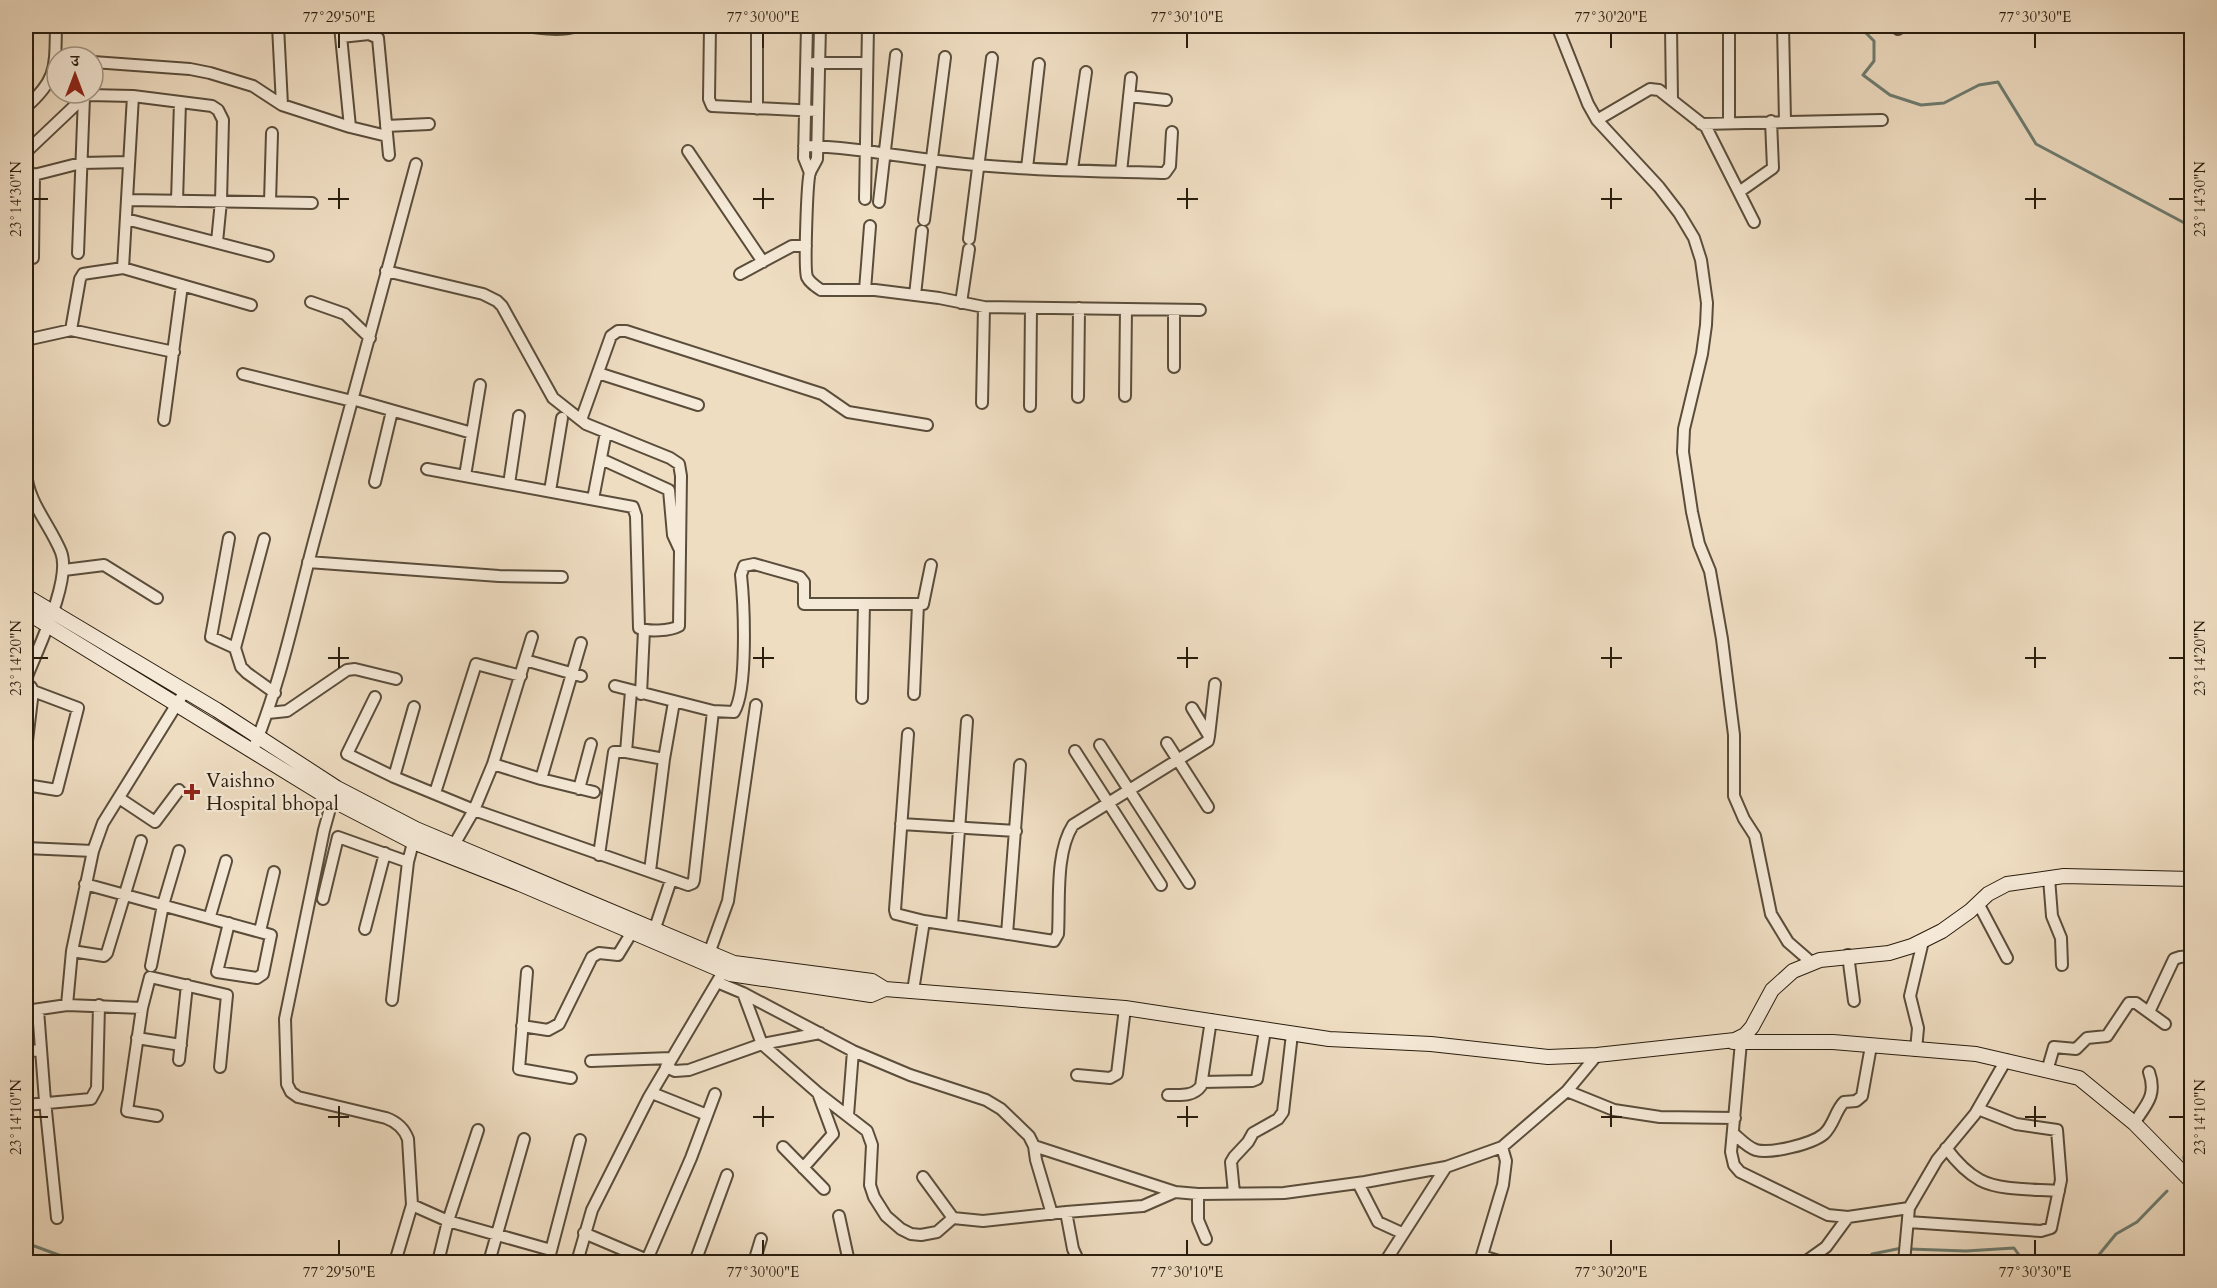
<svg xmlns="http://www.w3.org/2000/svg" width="2217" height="1288" font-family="Cardo,'Noto Serif Devanagari',serif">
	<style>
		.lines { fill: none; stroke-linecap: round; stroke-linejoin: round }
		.stream { stroke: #6d7c70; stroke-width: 3 }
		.street-casing { stroke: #5a4d3b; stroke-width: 14 }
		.secondary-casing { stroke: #291d0e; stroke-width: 16 }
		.street { stroke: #f5e9d7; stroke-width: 10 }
		.secondary { stroke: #f5e9d7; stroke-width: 14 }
		.ticks { fill: none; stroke: #291d0e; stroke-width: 2 }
		.poi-dot { fill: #8f2418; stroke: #f5e9d7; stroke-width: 2 }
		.labels { text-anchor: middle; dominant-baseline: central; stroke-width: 4.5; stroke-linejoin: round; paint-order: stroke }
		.poi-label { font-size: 20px; fill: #291d0e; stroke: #f5e9d7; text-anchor: start }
		.neatline { fill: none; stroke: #291d0e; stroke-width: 2 }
		.ticks-label { font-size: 15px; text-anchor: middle; fill: #291d0e }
	</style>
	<rect width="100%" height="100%" fill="#efddc2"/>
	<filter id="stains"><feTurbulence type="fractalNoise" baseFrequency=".00333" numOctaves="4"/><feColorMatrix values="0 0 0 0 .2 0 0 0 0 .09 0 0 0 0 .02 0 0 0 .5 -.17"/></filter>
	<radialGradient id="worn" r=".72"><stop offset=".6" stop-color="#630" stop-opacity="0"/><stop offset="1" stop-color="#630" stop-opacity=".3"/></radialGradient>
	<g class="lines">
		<path class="stream" d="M 1859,26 L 1874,41 L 1874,61 L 1863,75 L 1890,95 L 1921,105 L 1944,103 L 1979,85 L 1998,82 L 2036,144 L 2192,227
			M 2184,1158 L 2192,1103
			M 26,1243 L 67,1258 L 71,1262
			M 1909,1249 L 1966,1251 L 2014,1248 L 2024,1262
			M 1863,1262 L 1872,1254 L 1902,1248
			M 2093,1262 L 2116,1234 L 2137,1222 L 2167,1191"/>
		<g class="street-casing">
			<path id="street" d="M 278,26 L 282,105
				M 340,26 L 350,127
				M 520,26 C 539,27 558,32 576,26
				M 710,26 L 709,99 L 712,106 L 818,111
				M 807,26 L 804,158 L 810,173
				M 820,26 L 817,159 C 815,163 812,168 810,172 C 807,181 804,269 807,277 C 810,283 815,286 821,290 L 875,290 L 939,298 L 984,307 L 1200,310
				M 1557,26 L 1588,104 L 1597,120 L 1659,187 L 1679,213 L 1694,238 L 1701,260 L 1707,303 L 1706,325 L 1702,354 L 1684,429 L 1683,452 L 1692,512 L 1699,544 L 1710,571 L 1722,639 L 1734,735 L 1734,796 L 1744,819 L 1755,836 L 1771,914 L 1788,942 L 1811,962
				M 1671,26 L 1672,100
				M 1729,26 L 1729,123
				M 1783,26 L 1785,121
				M 1898,29 L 1899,26
				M 341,37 L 369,34 L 378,38 L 389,155
				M 93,62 L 190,69 L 210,73 L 253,86 L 282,105 L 350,127 L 387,136
				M 814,63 L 867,63
				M 1129,96 L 1166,100
				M 26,107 C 58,79 55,66 56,26
				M 757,109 L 757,26
				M 1597,120 L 1650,89 L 1659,90 L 1706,127 L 1754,222
				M 1701,124 L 1882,120
				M 386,126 L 429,124
				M 804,146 C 863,147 919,161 977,165 C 1040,171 1103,171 1165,173 L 1170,166 L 1172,132
				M 688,151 L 763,262
				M 26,152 L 84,97 L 88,95 L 133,96 L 212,106 L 218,110 L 223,120 L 221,201 L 217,242
				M 1027,168 L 1039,64
				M 1072,169 L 1086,72
				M 1121,172 L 1131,78
				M 26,177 L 81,163 L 129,162
				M 1739,192 L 1773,168 L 1771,121
				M 865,199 L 868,26
				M 127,200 L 312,203
				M 177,201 L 180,102
				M 270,202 L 272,133
				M 879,202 L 896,55
				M 126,219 L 268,256
				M 924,220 L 945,57
				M 969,239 L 992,58
				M 78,253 L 84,97
				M 33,258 L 34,174
				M 123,268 L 133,96
				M 386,271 L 483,294 L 497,301 L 502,306 L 553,398 L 586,424 L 670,458 L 679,464 L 681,476 L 679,626 C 670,631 648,632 639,628 L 636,516 L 633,507 L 427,469
				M 740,274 L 792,246 L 806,246
				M 865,290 L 870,226
				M 915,295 L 922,231
				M 311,302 L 345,314 L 370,338
				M 961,303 L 969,249
				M 1174,310 L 1174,367
				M 71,330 L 80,279 L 83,274 L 89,273 L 123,268 L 251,305
				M 26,340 L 71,330 L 174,352
				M 598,373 L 698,405
				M 243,374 L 352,401
				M 1125,396 L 1126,309
				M 1078,397 L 1079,308
				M 352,399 L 472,433
				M 982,403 L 984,307
				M 1030,406 L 1031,308
				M 164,420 L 182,285
				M 581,420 L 611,336 L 618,331 L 626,331 L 822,394 L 848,412 L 927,425
				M 601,459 L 669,490 L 673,535 L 679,548
				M 26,473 C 28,502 50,525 61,552 C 72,580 37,650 26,679
				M 465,476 L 480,385
				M 375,482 L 392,411
				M 509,484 L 519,416
				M 550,491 L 562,418
				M 593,499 L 606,432
				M 229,538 L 211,637 L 235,648
				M 264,539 L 235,648 L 241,667 L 247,673 L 275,693
				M 308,562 L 499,576 L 562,577
				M 64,570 L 104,565 L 157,598
				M 525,660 L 581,676
				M 615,686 L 713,711 L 734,712 C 748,690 744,603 741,575 L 744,566 L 754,564 L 800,577 L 804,582 L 804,604 L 923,604 L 931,565
				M 641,694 L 644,630
				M 914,694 L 918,604
				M 375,697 L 347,754 L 394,777 L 474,810 L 688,885 L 693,883 L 694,880 L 713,711
				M 862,698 L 864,604
				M 268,713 L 287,711 L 347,670 L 355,669 L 396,679
				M 908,734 L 895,910 L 896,914 L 924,921 L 1054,941 L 1058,934 C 1060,901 1055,853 1073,825 L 1208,741 L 1209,736 L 1192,708
				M 1209,736 L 1215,684
				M 1167,743 L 1208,807
				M 1100,745 L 1189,883
				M 26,749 L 33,691 L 31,687
				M 253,750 C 281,682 295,612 314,541 C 348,415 381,289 416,164
				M 1075,751 L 1161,885
				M 626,752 L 631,691
				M 664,759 L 674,702
				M 493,764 L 541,779 L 594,792
				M 394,777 L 414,707
				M 541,779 L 581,643
				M 26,785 L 57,790 L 78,708 L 33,691
				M 579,789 L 591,744
				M 435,793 L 476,664 L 521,676
				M 334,794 L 324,830 L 285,1019 L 287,1084 L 291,1092 L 298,1097 L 386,1118 C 397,1122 404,1128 408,1139 L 412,1205 L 395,1262
				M 119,798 L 155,822 L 179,790
				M 901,824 L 1016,831
				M 26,848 L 93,851
				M 451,850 L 474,810 L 493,764 L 532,637
				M 599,855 L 614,752 L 626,752 L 664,759 L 650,871
				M 2049,878 L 2052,916 L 2061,938 L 2062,965
				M 85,884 L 271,935 L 263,974 L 257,978 L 217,972 L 229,923
				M 323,899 L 338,837 L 408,862
				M 1978,903 L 2007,958
				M 210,916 L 226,861
				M 952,925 L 967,721
				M 365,929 L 385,853
				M 260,931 L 274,872
				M 1007,934 L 1020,765
				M 652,937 L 671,880
				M 72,951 L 104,956 L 107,953 L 141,841
				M 1848,955 L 1854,1001
				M 707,959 L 728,901 L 756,705
				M 151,966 L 163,905 L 179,851
				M 527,972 L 519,1069 L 571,1078
				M 717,982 L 743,993 L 853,1051 L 910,1075 L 986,1100 L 1001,1109 L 1029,1136 L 1034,1146 L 1175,1192 L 1198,1194 L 1284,1193 L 1365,1182 L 1446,1167 L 1502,1147 L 1567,1091 L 1597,1055
				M 913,991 L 924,921
				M 743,993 L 762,1044 L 818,1093 L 867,1131 L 872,1145 L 870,1185 L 874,1197 L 886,1216 L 901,1229 L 911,1234 L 921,1235 L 937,1232 L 953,1218 L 983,1221 L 1066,1212 L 1143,1206 L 1175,1192
				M 392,1000 L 408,862 L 415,835
				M 67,1005 L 72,951 L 93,851 L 103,823 L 185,691
				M 38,1010 L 45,1101 L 57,1218
				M 26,1011 L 67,1005 L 142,1008
				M 2149,1012 L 2174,959 L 2180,957 L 2192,956
				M 522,1026 L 548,1030 L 559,1024 L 592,957 L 599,953 L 618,955 L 635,927
				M 137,1038 L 181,1045
				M 1741,1042 L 1731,1152 L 1734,1165 L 1740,1172 L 1828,1215 L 1848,1217 L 1909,1208
				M 1916,1050 L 1918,1028 L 1910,996 L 1923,941
				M 26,1051 L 41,1050
				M 179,1060 L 187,985
				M 591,1061 L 671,1058
				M 666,1067 L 675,1071 L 689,1070 L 762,1044 L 820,1033
				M 2047,1071 L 2054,1047 L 2076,1049 L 2087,1038 L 2107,1036 L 2129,1003 L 2136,1003 L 2165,1024
				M 1077,1075 L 1110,1078 L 1117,1074 L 1125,1008
				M 1202,1082 L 1252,1081 L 1257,1079 L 1265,1030
				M 1567,1091 L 1614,1110 L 1660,1117 L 1735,1118
				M 652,1093 L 707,1115
				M 1168,1095 C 1180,1095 1193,1097 1201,1086 L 1211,1020
				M 26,1105 L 91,1099 L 97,1088 L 99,1005
				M 848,1115 L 853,1051
				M 157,1116 L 127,1111 L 142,1008 L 150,977 L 227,995 L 220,1067
				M 2134,1123 C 2147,1104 2157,1095 2149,1072
				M 1733,1133 C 1740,1139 1747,1147 1756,1150 C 1771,1154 1812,1144 1824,1134 C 1834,1125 1835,1111 1844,1102 L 1856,1101 L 1862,1096 L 1871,1046
				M 1034,1146 L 1036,1160 L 1052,1214
				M 783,1147 L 824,1189
				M 1946,1148 C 1955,1160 1967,1173 1980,1180 C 2000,1191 2037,1189 2059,1191
				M 803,1168 L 833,1134 L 818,1093
				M 923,1177 L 953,1218
				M 1358,1183 L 1378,1222 L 1402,1233
				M 1234,1193 L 1231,1162 L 1234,1157 L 1248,1142 L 1253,1133 L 1278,1119 L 1283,1112 L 1292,1034
				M 1198,1194 L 1198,1220 L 1206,1239
				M 412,1205 L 448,1221 L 551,1250
				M 1066,1212 L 1073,1249 L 1079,1262
				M 839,1216 L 849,1262
				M 1908,1222 L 2041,1231 L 2051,1228 L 2061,1180 L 2057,1130 L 2016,1124 L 1978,1109
				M 584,1233 L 652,1262
				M 1482,1256 L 1502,1262
				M 438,1262 L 448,1221 L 478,1130
				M 489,1262 L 524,1139
				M 548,1262 L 580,1140
				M 577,1262 L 592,1210 L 649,1097 L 720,977
				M 646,1262 L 691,1158 L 715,1094
				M 695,1262 L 727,1175
				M 754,1262 L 761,1239
				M 1385,1262 L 1446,1167
				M 1480,1262 L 1503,1185 L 1506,1161 L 1502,1147
				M 1805,1262 L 1826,1247 L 1848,1217
				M 1904,1262 L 1909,1208 L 1937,1160 L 1975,1114 L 2006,1060"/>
		</g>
		<g class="secondary-casing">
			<path id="secondary" d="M 26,596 L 217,710 L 337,788 L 416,829 L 734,963 L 872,981 L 885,989 L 1125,1008 L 1329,1039 L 1431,1044 L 1548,1057 L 1597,1055 L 1735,1040 L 1745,1035 L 1752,1027 L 1772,990 L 1793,971 L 1820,960 L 1889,953 L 1912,946 L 1942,931 L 1970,911 L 1988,894 L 2007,884 L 2064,876 L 2192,879
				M 26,612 L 332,800 L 413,842 L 520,884 L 730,974 L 871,995 L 885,989
				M 1733,1042 L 1833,1042 L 1976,1054 L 2079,1078 L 2134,1123 L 2192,1182"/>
		</g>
		<use href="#street" class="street"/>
		<use href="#secondary" class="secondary"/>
	</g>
	<path class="ticks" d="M 339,33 L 339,48M 763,33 L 763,48M 1187,33 L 1187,48M 1611,33 L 1611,48M 2035,33 L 2035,48M 339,188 L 339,209M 763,188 L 763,209M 1187,188 L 1187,209M 1611,188 L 1611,209M 2035,188 L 2035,209M 33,199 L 48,199M 328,199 L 349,199M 753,199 L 774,199M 1177,199 L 1198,199M 1601,199 L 1622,199M 2025,199 L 2046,199M 2169,199 L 2184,199M 339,647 L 339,668M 763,647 L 763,668M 1187,647 L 1187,668M 1611,647 L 1611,668M 2035,647 L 2035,668M 33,658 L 48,658M 328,658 L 349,658M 753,658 L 774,658M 1177,658 L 1198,658M 1601,658 L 1622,658M 2025,658 L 2046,658M 2169,658 L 2184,658M 339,1106 L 339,1127M 763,1106 L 763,1127M 1187,1106 L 1187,1127M 1611,1106 L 1611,1127M 2035,1106 L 2035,1127M 33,1117 L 48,1117M 328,1117 L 349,1117M 753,1117 L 774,1117M 1177,1117 L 1198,1117M 1601,1117 L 1622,1117M 2025,1117 L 2046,1117M 2169,1117 L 2184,1117M 339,1240 L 339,1255M 763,1240 L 763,1255M 1187,1240 L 1187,1255M 1611,1240 L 1611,1255M 2035,1240 L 2035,1255"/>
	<path class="poi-dot" d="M189 783h6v6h6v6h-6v6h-6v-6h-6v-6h6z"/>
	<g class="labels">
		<g class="poi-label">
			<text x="206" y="780">Vaishno<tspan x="206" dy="23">Hospital bhopal</tspan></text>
		</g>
	</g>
	<rect width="2217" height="1288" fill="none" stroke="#efddc2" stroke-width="66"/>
	<g transform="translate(75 75)"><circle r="28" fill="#f5e9d7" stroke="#a39787" stroke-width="1.5"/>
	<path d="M0-4.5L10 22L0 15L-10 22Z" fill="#8f2418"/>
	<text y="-9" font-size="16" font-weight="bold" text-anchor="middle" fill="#291d0e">उ</text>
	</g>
	<rect x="33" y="33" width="2151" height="1222" class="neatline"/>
	<g class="ticks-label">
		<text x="339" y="22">77°29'50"E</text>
		<text x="763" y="22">77°30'00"E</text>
		<text x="1187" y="22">77°30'10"E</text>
		<text x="1611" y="22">77°30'20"E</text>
		<text x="2035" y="22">77°30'30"E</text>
		<text transform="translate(16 199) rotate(-90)" y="5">23°14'30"N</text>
		<text transform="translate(2200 199) rotate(-90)" y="5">23°14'30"N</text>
		<text transform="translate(16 658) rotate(-90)" y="5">23°14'20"N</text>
		<text transform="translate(2200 658) rotate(-90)" y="5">23°14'20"N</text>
		<text transform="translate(16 1117) rotate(-90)" y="5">23°14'10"N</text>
		<text transform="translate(2200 1117) rotate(-90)" y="5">23°14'10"N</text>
		<text x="339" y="1277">77°29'50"E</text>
		<text x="763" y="1277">77°30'00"E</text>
		<text x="1187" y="1277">77°30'10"E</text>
		<text x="1611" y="1277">77°30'20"E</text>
		<text x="2035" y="1277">77°30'30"E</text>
	</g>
	<rect width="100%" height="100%" filter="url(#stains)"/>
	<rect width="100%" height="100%" fill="url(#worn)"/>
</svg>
